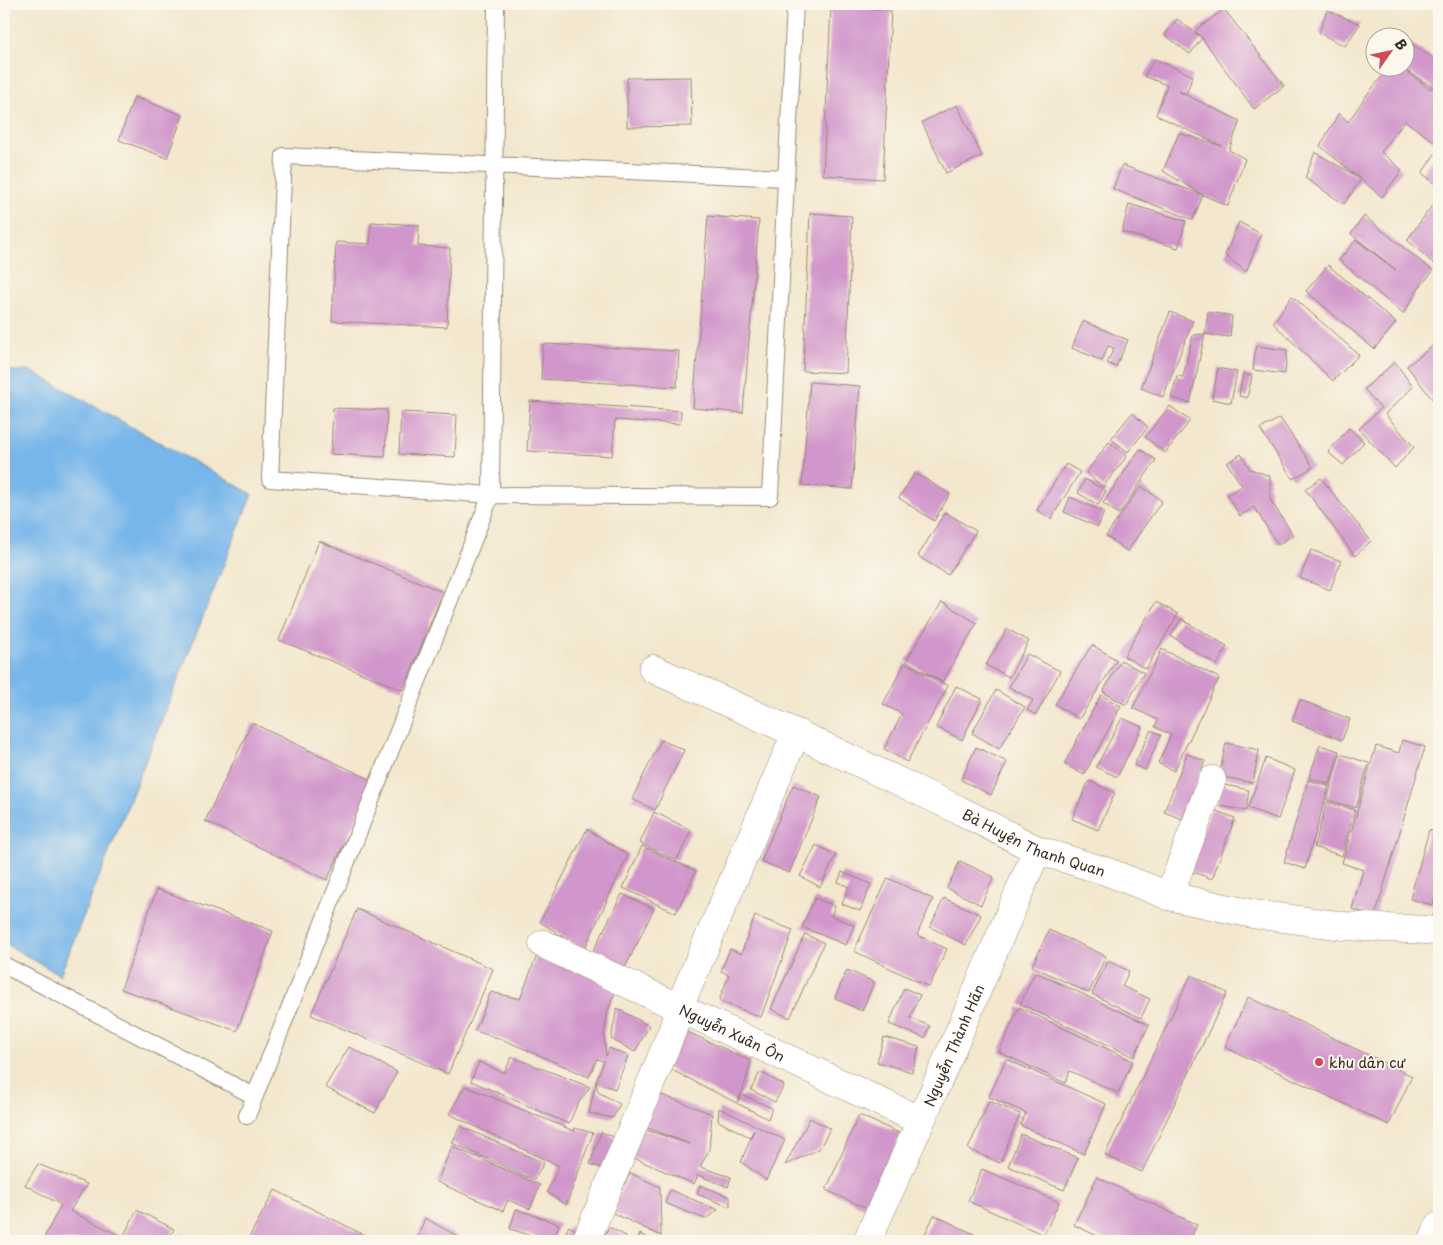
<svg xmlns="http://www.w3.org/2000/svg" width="1443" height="1245" font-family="'Playpen Sans',sans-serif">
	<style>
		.water { fill: #77b6ea; stroke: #597084 }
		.building { fill: #d196cb }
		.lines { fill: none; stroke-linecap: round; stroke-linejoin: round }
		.lane-casing { stroke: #978876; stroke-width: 18 }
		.street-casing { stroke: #978876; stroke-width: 29 }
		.lane { stroke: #fff; stroke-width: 16 }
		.street { stroke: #fff; stroke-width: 28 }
		.poi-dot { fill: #d1495b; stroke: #fbf7ec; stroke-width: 2 }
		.labels { text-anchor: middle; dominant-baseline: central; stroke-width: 4; stroke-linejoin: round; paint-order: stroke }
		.street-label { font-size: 14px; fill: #3b2a1e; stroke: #fbf7ec }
		.poi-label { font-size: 14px; fill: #3b2a1e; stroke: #fbf7ec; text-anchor: start }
	</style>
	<rect width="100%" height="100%" fill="#fbf7ec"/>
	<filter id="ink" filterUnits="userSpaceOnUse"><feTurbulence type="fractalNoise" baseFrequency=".02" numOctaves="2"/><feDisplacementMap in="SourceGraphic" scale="10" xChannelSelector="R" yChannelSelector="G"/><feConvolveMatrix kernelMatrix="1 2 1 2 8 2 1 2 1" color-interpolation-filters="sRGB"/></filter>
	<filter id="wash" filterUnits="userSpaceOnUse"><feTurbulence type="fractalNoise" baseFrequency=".0096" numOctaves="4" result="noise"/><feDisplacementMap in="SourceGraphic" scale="20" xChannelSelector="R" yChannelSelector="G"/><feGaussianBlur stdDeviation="1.12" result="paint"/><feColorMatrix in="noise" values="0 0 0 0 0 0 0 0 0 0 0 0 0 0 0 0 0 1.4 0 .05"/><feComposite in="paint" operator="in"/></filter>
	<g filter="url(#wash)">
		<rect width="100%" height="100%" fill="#f3e7cd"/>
		<path class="water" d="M 4,371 L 31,371 L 252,494 L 60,975 L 4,943 Z"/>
		<g id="blocks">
			<path class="building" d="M 730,4 L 773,4 L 773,7 L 730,5 Z
				M 831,6 L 891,10 L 883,179 L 823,175 Z
				M 1224,9 L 1284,86 L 1254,109 L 1202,38 L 1190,54 L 1165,35 L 1177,19 L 1202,38 L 1195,31 Z
				M 1327,10 L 1360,24 L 1345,46 L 1319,33 Z
				M 1406,40 L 1439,62 L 1439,136 L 1435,142 L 1405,121 L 1381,152 L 1402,170 L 1382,197 L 1320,146 L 1339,113 L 1348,122 L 1366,96 L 1389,68 L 1401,68 L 1431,89 L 1433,87 L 1402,68 L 1406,68 Z
				M 1155,59 L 1193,76 L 1186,94 L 1178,91 L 1240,121 L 1229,150 L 1245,159 L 1228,206 L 1203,195 L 1193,220 L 1113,189 L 1122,165 L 1203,195 L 1163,171 L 1179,133 L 1222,146 L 1156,115 L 1167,85 L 1144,76 Z
				M 691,77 L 692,126 L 627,127 L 627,78 Z
				M 134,97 L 183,115 L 167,158 L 119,140 Z
				M 957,105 L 982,156 L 946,173 L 922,122 Z
				M 1439,148 L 1439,187 L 1422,173 Z
				M 1315,152 L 1361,179 L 1344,204 L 1305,178 Z
				M 1437,199 L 1439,202 L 1439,268 L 1407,240 Z
				M 1129,204 L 1186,221 L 1178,248 L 1122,232 Z
				M 810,213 L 852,216 L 846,373 L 803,371 Z
				M 708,216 L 759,220 L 743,413 L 693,408 Z
				M 1364,216 L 1433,271 L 1419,288 L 1403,314 L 1339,260 L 1356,240 L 1396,270 L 1351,234 Z
				M 371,222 L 419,225 L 418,246 L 450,248 L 447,327 L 332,321 L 336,242 L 370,244 Z
				M 1239,222 L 1261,234 L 1246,272 L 1225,255 Z
				M 1328,265 L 1396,323 L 1374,349 L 1306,291 Z
				M 1292,296 L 1359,355 L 1333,381 L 1273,323 Z
				M 1170,312 L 1193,321 L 1163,397 L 1141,388 Z
				M 1208,312 L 1232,316 L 1230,337 L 1205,334 Z
				M 1083,321 L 1128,340 L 1116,367 L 1107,363 L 1114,348 L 1108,346 L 1102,361 L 1072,348 Z
				M 1205,334 L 1190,403 L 1171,398 L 1177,376 L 1183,377 L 1193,335 Z
				M 1439,341 L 1439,408 L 1407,366 Z
				M 543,344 L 679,351 L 677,387 L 541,379 Z
				M 1256,346 L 1287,350 L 1285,374 L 1253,370 Z
				M 1395,362 L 1413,387 L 1385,414 L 1414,447 L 1395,468 L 1359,429 L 1381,408 L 1364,389 Z
				M 1218,368 L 1237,372 L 1231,403 L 1212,399 Z
				M 1243,374 L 1252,376 L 1247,398 L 1239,396 Z
				M 810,382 L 860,386 L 852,489 L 802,485 Z
				M 530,401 L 681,411 L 680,424 L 615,420 L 612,456 L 527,451 Z
				M 1170,406 L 1190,421 L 1165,453 L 1145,437 Z
				M 333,408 L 387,410 L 385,457 L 331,454 Z
				M 401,412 L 457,415 L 455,457 L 399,454 Z
				M 1132,413 L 1148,427 L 1128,452 L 1111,439 Z
				M 1280,418 L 1313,467 L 1293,479 L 1260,429 Z
				M 1349,428 L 1364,442 L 1343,465 L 1328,452 Z
				M 1109,442 L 1127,456 L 1103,487 L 1086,473 Z
				M 1140,449 L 1156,460 L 1119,514 L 1103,503 Z
				M 1241,454 L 1250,469 L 1270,476 L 1270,499 L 1293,535 L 1278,545 L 1254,507 L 1240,516 L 1227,495 L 1242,486 L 1227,463 Z
				M 1066,464 L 1080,472 L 1051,519 L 1037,510 Z
				M 915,473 L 950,494 L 934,521 L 899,498 Z
				M 1321,478 L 1371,541 L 1355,556 L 1305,489 Z
				M 1085,479 L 1106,491 L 1098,505 L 1078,493 Z
				M 1141,486 L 1162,501 L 1127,551 L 1106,536 Z
				M 1070,497 L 1104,512 L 1098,527 L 1064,512 Z
				M 945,512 L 976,531 L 948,575 L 918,556 Z
				M 319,541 L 443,592 L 403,690 L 279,640 Z
				M 1311,550 L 1341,561 L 1330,590 L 1300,578 Z
				M 942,602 L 977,623 L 942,682 L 906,661 Z
				M 1156,602 L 1178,614 L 1146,669 L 1124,656 Z
				M 1181,619 L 1227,646 L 1217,665 L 1171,636 Z
				M 1007,629 L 1029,641 L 1009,677 L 986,665 Z
				M 1092,645 L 1117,660 L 1079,719 L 1055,704 Z
				M 1162,649 L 1219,678 L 1174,771 L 1158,763 L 1171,735 L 1155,727 L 1158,720 L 1133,708 Z
				M 1027,654 L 1060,671 L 1036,715 L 1027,710 L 1033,700 L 1009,687 Z
				M 1121,660 L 1144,673 L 1126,705 L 1103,692 Z
				M 905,663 L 948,686 L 907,762 L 884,749 L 902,714 L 883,704 Z
				M 956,686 L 982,699 L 962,740 L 936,727 Z
				M 996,690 L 1025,707 L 999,749 L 972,733 Z
				M 1101,695 L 1121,706 L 1084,775 L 1064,764 Z
				M 1300,700 L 1350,719 L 1342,740 L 1292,721 Z
				M 1122,718 L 1142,727 L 1117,777 L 1096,767 Z
				M 252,723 L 374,781 L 327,880 L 205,821 Z
				M 1151,730 L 1161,735 L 1145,770 L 1134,765 Z
				M 661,740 L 684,750 L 655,810 L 632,799 Z
				M 1402,740 L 1425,747 L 1375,916 L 1352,909 L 1363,870 L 1342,863 L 1376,746 L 1399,753 Z
				M 1226,743 L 1259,750 L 1253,783 L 1219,776 Z
				M 1320,745 L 1339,751 L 1330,784 L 1309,778 Z
				M 976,747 L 1007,762 L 991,795 L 961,780 Z
				M 1187,754 L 1205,761 L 1182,819 L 1164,812 Z
				M 1340,754 L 1369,763 L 1356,808 L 1327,800 Z
				M 1266,758 L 1295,770 L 1278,819 L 1248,808 Z
				M 1308,780 L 1329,786 L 1305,869 L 1284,862 Z
				M 1089,781 L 1115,793 L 1098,830 L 1072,819 Z
				M 1220,784 L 1249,790 L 1246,811 L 1216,805 Z
				M 793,785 L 821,797 L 789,873 L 761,861 Z
				M 1327,802 L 1355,810 L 1342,856 L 1314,847 Z
				M 1211,809 L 1235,818 L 1212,879 L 1188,870 Z
				M 654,812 L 691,830 L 677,860 L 640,843 Z
				M 587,829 L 628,855 L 584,950 L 540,922 Z
				M 1429,830 L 1439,833 L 1439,883 L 1433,905 L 1410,899 Z
				M 816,845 L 836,855 L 820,887 L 800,876 Z
				M 642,846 L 696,871 L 676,913 L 623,888 Z
				M 960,861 L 994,877 L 981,905 L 947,888 Z
				M 842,872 L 871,884 L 860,911 L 842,904 L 849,887 L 838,882 Z
				M 888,878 L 933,899 L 917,935 L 947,949 L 929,987 L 854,951 Z
				M 157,889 L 273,931 L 237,1031 L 121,989 Z
				M 622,894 L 654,909 L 621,976 L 589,959 Z
				M 1439,896 L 1439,921 L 1432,920 Z
				M 815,898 L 835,906 L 831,916 L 854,925 L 846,945 L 802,927 Z
				M 944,898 L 981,915 L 966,945 L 930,927 Z
				M 357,909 L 493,969 L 448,1074 L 311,1015 Z
				M 755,916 L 793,930 L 761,1017 L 719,1001 L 729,975 L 721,971 L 730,949 L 741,954 Z
				M 1049,930 L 1106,956 L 1089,993 L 1032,966 Z
				M 805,934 L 824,943 L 790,1018 L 771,1009 Z
				M 539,950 L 618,985 L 608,1010 L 604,1034 L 606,1056 L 609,1048 L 628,1056 L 615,1089 L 596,1082 L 604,1061 L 597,1059 L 589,1077 L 504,1040 L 475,1031 L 491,992 L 520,999 Z
				M 1108,961 L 1129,971 L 1122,986 L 1150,999 L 1141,1018 L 1092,994 Z
				M 847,970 L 874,982 L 862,1011 L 835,998 Z
				M 1035,972 L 1149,1025 L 1134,1057 L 1020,1004 Z
				M 1191,975 L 1227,993 L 1142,1172 L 1105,1155 Z
				M 904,988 L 920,995 L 910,1018 L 930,1026 L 925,1038 L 889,1024 Z
				M 1248,997 L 1412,1076 L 1389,1125 L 1225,1047 Z
				M 1019,1007 L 1133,1061 L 1118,1093 L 1070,1071 L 1065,1083 L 999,1052 Z
				M 617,1008 L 649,1026 L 635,1052 L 611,1039 Z
				M 681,1029 L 751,1061 L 743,1090 L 737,1102 L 743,1095 L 772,1108 L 768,1119 L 666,1067 Z
				M 884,1037 L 919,1047 L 912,1072 L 877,1062 Z
				M 349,1047 L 397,1072 L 375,1113 L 325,1087 Z
				M 512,1057 L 590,1087 L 577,1105 L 569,1124 L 471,1081 L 479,1062 L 504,1073 Z
				M 1006,1059 L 1106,1104 L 1084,1154 L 1020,1125 L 1026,1113 L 989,1097 Z
				M 760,1072 L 784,1085 L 775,1102 L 751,1090 Z
				M 596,1082 L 598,1092 L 620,1104 L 613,1118 L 589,1113 Z
				M 465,1086 L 574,1131 L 575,1128 L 593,1133 L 566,1205 L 547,1192 L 559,1166 L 449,1114 Z
				M 657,1093 L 712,1114 L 709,1150 L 700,1167 L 731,1177 L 728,1187 L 698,1175 L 694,1184 L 622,1153 L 634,1126 L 690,1144 L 645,1127 Z
				M 989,1101 L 1020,1114 L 1000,1163 L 968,1149 Z
				M 719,1108 L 785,1140 L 766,1180 L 741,1162 L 754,1130 L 750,1137 L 718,1121 Z
				M 859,1115 L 901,1134 L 868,1209 L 826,1190 Z
				M 810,1118 L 830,1129 L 819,1149 L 785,1165 Z
				M 460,1126 L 544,1163 L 534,1180 L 452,1143 Z
				M 601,1132 L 617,1138 L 606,1170 L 590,1164 Z
				M 1021,1134 L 1078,1158 L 1064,1190 L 1008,1166 Z
				M 452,1146 L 540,1185 L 530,1209 L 508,1200 L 503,1211 L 437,1182 Z
				M 38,1164 L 87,1184 L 70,1211 L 123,1237 L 137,1210 L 174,1229 L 167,1241 L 50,1241 L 44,1238 L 61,1205 L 25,1185 Z
				M 982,1169 L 1059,1202 L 1044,1235 L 968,1201 Z
				M 630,1173 L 660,1187 L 661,1236 L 611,1212 Z
				M 1097,1177 L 1197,1225 L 1189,1241 L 1108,1241 L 1074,1225 Z
				M 700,1185 L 730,1197 L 730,1207 L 697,1194 Z
				M 275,1190 L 376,1241 L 247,1241 Z
				M 670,1190 L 718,1210 L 705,1219 L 665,1203 Z
				M 516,1209 L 559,1224 L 553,1241 L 549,1241 L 510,1229 Z
				M 934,1215 L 974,1234 L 971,1241 L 922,1241 Z
				M 425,1218 L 466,1241 L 416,1241 Z
				M 569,1226 L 577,1231 L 572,1241 L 561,1241 Z
				M 609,1227 L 626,1236 L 623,1241 L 601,1241 Z
				M 180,1234 L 194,1241 L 176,1241 Z
				M 640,1234 L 654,1241 L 637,1241 Z"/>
		</g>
	</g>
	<g filter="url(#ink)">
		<use href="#blocks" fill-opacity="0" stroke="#978876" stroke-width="1"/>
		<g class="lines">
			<g class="lane-casing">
				<path id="lane" d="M 786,178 L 284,156 L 270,479 L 491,495 L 770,497 L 795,4
					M 4,965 L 254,1096
					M 247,1116 L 491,495 L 496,4"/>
			</g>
			<g class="street-casing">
				<g id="street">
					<path id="s1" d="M 653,669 L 796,733 L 959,810 L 1037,850 L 1108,872 L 1169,896 L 1253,914 L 1344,926 L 1427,930 L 1439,932"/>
					<path d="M 1169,896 L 1212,780"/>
					<path id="s2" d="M 543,944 L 921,1121"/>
					<path d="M 586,1241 L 673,1029 L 679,1008 L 796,733"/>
					<path id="s3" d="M 867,1241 L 921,1121 L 1037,850"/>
					<path d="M 1433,1241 L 1439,1226"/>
				</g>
			</g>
			<use href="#lane" class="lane"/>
			<use href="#street" class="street"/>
		</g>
	</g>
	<circle class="poi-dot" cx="1319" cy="1062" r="5"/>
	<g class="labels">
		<g class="street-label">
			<text stroke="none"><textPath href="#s1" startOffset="419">Bà Huyện Thanh Quan</textPath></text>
			<text stroke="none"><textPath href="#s2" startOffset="209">Nguyễn Xuân Ôn</textPath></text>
			<text stroke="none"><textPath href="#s3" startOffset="214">Nguyễn Thành Hãn</textPath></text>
		</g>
		<g class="poi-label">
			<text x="1329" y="1062">khu dân cư</text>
		</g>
	</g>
	<rect width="1443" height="1245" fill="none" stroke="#fbf7ec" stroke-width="20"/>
	<g transform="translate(1390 52) rotate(57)"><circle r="24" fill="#fbf7ec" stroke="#aea59a"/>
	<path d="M0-4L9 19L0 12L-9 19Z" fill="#d1495b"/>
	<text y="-8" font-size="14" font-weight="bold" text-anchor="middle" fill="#3b2a1e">B</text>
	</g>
</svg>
